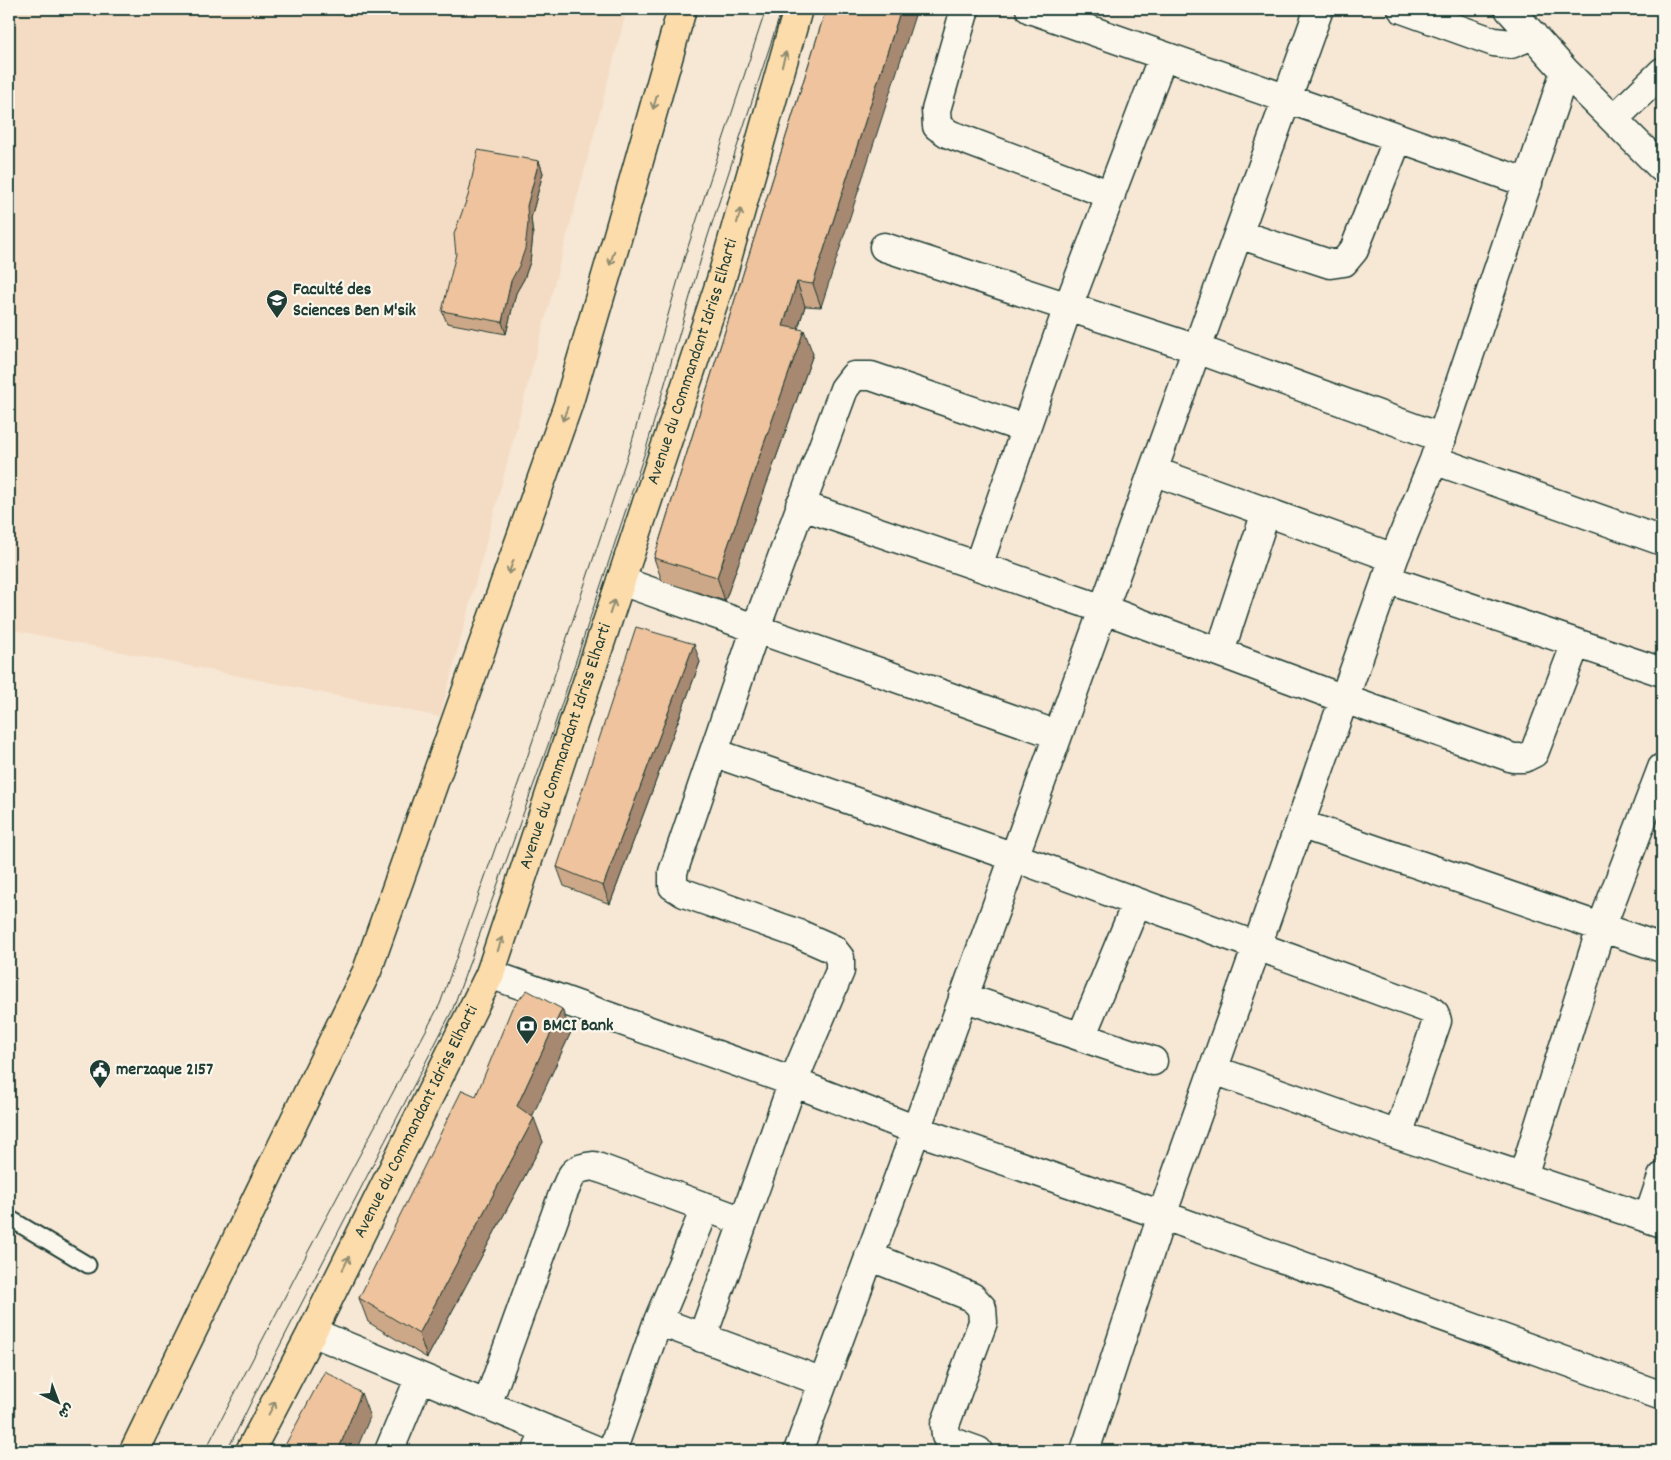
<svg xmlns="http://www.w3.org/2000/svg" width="1671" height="1460" font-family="Dekko,'Playpen Sans Arabic',sans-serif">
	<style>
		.built { fill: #f4dcc4 }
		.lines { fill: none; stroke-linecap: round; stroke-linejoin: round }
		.service-casing { stroke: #1f3d34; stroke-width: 19 }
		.minor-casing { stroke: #1f3d34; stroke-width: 31 }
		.primary-casing { stroke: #1f3d34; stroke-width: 31 }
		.service { stroke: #fbf7ec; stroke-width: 15 }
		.minor { stroke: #fbf7ec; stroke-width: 28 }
		.primary { stroke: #fddcac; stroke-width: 28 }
		.tram { stroke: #1f3d34; stroke-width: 1 }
		.wall { fill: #cda888; stroke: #1f3d34 }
		.shaded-wall { fill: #a7886f; stroke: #1f3d34 }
		.building { fill: #eec39e; stroke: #1f3d34 }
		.oneway { stroke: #8e8c70 }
		.labels { text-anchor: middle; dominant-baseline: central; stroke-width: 4.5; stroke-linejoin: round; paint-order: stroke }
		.poi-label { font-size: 18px; font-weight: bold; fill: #1f3d34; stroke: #fbf7ec; text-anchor: start }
		.street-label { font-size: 18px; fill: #1f3d34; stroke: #fbf7ec }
	</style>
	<rect width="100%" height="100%" fill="#f7e7d5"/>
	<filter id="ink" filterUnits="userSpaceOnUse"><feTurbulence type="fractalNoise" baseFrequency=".02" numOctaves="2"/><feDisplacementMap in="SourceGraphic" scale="10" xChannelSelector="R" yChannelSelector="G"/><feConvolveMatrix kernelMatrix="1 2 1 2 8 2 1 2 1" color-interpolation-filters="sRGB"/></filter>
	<g filter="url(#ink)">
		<path class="built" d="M 9,9 L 627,9 L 440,717 L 9,629 Z"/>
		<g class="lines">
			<g class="service-casing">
				<path id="service" d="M 9,1218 L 88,1265"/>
			</g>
			<g class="minor-casing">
				<path id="minor" d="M 965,9 L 936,110 L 937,126 L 949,134 L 1111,195
					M 1030,9 L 1528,183
					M 1402,9 L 1494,42 L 1511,44 L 1533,35
					M 1509,9 L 1565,71 L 1662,168
					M 1614,119 L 1662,72
					M 1238,234 L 1330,264 L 1344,262 L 1354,250 L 1398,138
					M 884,247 L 1197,349 L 1442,438
					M 1434,460 L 1662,541
					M 1153,471 L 1394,558
					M 800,505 L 1103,609 L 1344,699 L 1513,758 L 1524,758 L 1534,753 L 1576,643
					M 978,566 L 1068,307 L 1163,56
					M 1386,579 L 1662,672
					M 621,581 L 1058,735
					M 1220,652 L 1266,512
					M 715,753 L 1014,857 L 1429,1009 L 1435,1014 L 1437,1021 L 1398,1135
					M 1300,824 L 1662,948
					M 490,974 L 793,1082 L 916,1130 L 1162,1215 L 1662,1396
					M 963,997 L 1153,1061
					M 1081,1037 L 1137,902
					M 1214,1070 L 1398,1135 L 1662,1223
					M 1523,1176 L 1601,928 L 1662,768
					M 1648,1218 L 1662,1177
					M 869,1256 L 972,1297 L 982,1308 L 983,1322 L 945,1425 L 946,1436 L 953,1442 L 978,1451
					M 658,1321 L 823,1382
					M 312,1332 L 598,1451
					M 702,1338 L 793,1082 L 840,971 L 840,958 L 833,949 L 799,934 L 684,893 L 673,886 L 673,872 L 756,628 L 844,389 L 854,376 L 871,376 L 1026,429
					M 487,1405 L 563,1194 C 572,1175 571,1168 594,1166 L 743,1221
					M 389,1451 L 420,1377
					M 537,1451 L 545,1429
					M 612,1451 L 658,1321 L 706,1207
					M 798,1451 L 916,1130 L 1319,9
					M 1085,1451 L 1162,1215 L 1344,699 L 1394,558 L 1434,460 L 1565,71"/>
			</g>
			<g class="primary-casing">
				<g id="primary">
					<path d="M 134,1451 L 367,971 L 568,405 L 614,249 L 682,9"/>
					<path id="s1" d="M 250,1451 L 312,1332 L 490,974 L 721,280 L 798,9"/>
				</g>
			</g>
			<use href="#service" class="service"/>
			<use href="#minor" class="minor"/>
			<use href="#primary" class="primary"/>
			<path class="tram" d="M 205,1451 L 309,1250 L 440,1004 L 525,764 L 631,445 L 684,259 L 766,9
				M 227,1451 L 258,1388 L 452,1011 L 548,745 L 646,449 L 705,245 L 782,9"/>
		</g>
		<path class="wall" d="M 826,9 L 821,307 L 805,306 L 798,329 L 813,354 L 725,601 L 662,581 L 654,558 Z
			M 539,161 L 543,173 L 531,218 L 533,235 L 530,262 L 524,279 L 516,293 L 506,334 L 447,323 L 442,311 Z
			M 700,662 L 610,904 L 564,886 L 557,867 Z
			M 571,1032 L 532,1116 L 543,1142 L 427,1358 L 368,1322 L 359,1298 L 476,1096 Z"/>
		<path class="shaded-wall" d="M 901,9 L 917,9 L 821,307 L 813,284 Z
			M 539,161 L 543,173 L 531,218 L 533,235 L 530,262 L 524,279 L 516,293 L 506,334 L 502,322 L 527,206 Z
			M 797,282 L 805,306 L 791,350 L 783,326 Z
			M 804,330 L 813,354 L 725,601 L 717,577 Z
			M 694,644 L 700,662 L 610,904 L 603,886 Z
			M 562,1009 L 571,1032 L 526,1130 L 517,1106 Z
			M 534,1118 L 543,1142 L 427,1358 L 419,1334 Z
			M 361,1393 L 370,1417 L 356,1451 L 338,1451 Z"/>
		<path class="building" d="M 826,9 L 901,9 L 813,284 L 797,282 L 783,326 L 804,330 L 717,577 L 654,558 Z
			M 478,150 L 539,161 L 527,206 L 528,223 L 525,249 L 519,266 L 511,281 L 502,322 L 442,311 L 456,254 L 454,234 L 468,196 Z
			M 636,627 L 694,644 L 603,886 L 557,867 Z
			M 527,990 L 562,1009 L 517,1106 L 534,1118 L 419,1334 L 359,1298 L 462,1090 L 476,1096 L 512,1008 Z
			M 325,1371 L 361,1393 L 338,1451 L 282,1451 Z"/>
		<defs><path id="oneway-shaft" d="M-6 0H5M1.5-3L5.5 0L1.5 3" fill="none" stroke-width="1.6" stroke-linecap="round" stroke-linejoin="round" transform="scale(1.25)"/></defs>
		<g class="oneway">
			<use href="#oneway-shaft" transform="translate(784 59) rotate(-74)"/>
			<use href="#oneway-shaft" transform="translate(655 102) rotate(106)"/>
			<use href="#oneway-shaft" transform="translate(739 216) rotate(-74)"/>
			<use href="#oneway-shaft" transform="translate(612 258) rotate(107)"/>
			<use href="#oneway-shaft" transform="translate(565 414) rotate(110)"/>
			<use href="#oneway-shaft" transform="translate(511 567) rotate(110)"/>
			<use href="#oneway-shaft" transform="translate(612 607) rotate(-72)"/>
			<use href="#oneway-shaft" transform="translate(500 944) rotate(-72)"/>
			<use href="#oneway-shaft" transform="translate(346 1263) rotate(-64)"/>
			<use href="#oneway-shaft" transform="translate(272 1408) rotate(-62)"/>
		</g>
	</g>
	<defs>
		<g id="university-pin" transform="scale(1.125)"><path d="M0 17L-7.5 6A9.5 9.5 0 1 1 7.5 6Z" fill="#1f3d34" stroke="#fbf7ec"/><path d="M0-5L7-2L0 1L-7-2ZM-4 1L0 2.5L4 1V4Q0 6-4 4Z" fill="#fff"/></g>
		<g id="bank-pin" transform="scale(1.125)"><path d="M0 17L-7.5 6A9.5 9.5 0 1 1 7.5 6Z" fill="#1f3d34" stroke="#fbf7ec"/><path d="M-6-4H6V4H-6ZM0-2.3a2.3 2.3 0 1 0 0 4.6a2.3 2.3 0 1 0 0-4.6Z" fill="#fff"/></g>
		<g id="civic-pin" transform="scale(1.125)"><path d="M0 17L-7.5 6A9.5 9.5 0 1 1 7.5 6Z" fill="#1f3d34" stroke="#fbf7ec"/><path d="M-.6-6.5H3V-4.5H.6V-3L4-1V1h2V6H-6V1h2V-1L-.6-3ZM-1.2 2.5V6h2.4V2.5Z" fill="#fff"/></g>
	</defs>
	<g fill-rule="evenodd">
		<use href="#university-pin" x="277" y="300"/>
		<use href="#bank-pin" x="527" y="1026"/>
		<use href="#civic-pin" x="100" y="1070"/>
	</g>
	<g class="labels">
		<g class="poi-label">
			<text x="293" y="290">Faculté des<tspan x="293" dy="21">Sciences Ben M'sik</tspan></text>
			<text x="543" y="1026">BMCI Bank</text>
			<text x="116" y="1070">merzaque 2157</text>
		</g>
		<g class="street-label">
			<text stroke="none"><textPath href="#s1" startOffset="1179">Avenue du Commandant Idriss Elharti</textPath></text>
			<text stroke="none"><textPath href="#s1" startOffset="774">Avenue du Commandant Idriss Elharti</textPath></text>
			<text stroke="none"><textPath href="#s1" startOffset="369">Avenue du Commandant Idriss Elharti</textPath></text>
		</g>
	</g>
	<rect width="1671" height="1460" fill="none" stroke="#fbf7ec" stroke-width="30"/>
	<rect x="15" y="15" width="1641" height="1430" fill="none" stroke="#1f3d34" stroke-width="2" filter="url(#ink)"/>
	<g transform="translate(58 1402) rotate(138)" stroke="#fbf7ec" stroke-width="4" paint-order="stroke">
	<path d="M0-4L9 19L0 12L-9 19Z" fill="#1f3d34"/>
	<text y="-8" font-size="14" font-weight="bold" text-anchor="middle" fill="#1f3d34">ش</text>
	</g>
</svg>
